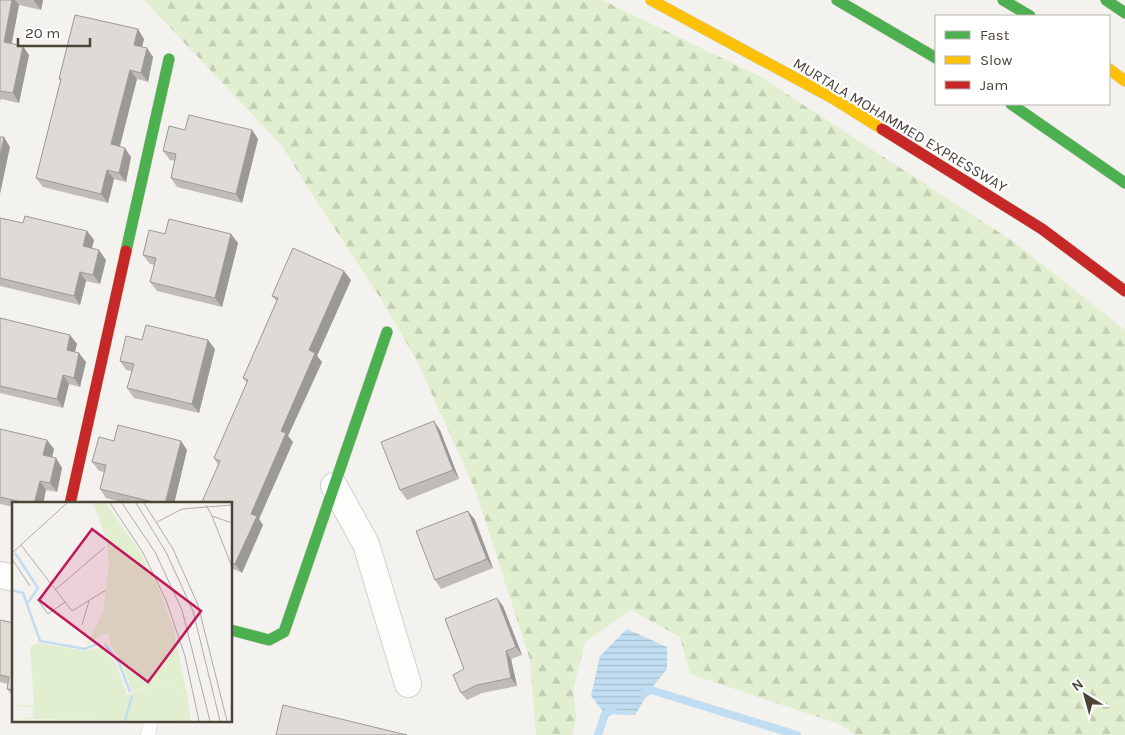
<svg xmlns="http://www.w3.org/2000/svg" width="1125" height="735" font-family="Karla,sans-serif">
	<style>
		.forest { fill: url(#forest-firs) }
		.water { fill: url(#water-rules) }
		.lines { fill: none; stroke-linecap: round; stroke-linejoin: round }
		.stream { stroke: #c0ddf1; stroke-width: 8 }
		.lane-casing { stroke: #d2d0cb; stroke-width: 15 }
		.street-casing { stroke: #d2d0cb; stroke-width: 28 }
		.fast-casing { stroke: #d3cfc5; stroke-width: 12 }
		.slow-casing { stroke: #d3cfc5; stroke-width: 12 }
		.jam-casing { stroke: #d3cfc5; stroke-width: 12 }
		.lane { stroke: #fdfdfc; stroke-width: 14 }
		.street { stroke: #fdfdfc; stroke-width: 26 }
		.fast { stroke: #4caf50; stroke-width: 11 }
		.slow { stroke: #ffc107; stroke-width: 11 }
		.jam { stroke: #c62828; stroke-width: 11 }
		.wall { fill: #bfbcb8 }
		.shaded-wall { fill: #9b9996 }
		.building { fill: #dedbd6; stroke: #9b9996 }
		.labels { text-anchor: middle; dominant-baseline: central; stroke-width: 4.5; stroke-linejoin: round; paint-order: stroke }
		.street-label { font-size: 15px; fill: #4b4439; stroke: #fff }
		.inset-river { fill: none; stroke: #c0ddf1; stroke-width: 2.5 }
		.inset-road { fill: none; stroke: #b0aca6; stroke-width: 1 }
		.view { fill: #c2185b; fill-opacity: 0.15; stroke: #c2185b; stroke-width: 2.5 }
		.inset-edge { fill: none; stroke: #4b4439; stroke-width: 2.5 }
	</style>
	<defs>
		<pattern id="forest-firs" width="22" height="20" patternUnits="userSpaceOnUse" patternTransform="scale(1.25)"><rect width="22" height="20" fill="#e1eecf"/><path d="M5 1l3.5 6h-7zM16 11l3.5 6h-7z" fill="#c3cdb2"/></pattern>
		<pattern id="water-rules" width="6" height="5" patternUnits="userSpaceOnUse" patternTransform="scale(1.25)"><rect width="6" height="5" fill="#c0ddf1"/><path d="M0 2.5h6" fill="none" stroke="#a6bfcf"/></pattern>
	</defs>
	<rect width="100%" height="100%" fill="#f4f2ee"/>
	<path class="forest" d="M 144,0 L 602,0 L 761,77 L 1014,242 L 1125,330 L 1125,735 L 856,735 L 839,724 L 690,674 L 680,637 L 631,610 L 585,642 L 573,690 L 576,718 L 572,735 L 536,735 L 530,660 L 476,492 L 417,361 L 381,299 L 310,191 L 282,146 Z"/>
	<path class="water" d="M 627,629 L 667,647 L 667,669 L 650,690 L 635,715 L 605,714 L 591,696 L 600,656 Z"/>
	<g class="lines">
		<path class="stream" d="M 643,694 L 651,690 L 797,735
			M 598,735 L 605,714 L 613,710"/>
		<g class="lane-casing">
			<path id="lane" d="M 148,735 L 151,721"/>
		</g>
		<g class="street-casing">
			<path id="street" d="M 334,486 L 366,544 L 408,684
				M 0,575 L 14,578"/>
		</g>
		<g class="fast-casing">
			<path id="fast" d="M 837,0 L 936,58
				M 1003,0 L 1030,16
				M 1106,0 L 1125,13
				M 1011,104 L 1125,183
				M 126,251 L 169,59
				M 231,630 L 269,640 L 284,632 L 387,332"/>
		</g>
		<g class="slow-casing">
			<path id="slow" d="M 651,0 L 834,99 L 882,129
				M 1109,69 L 1125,81"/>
		</g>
		<g class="jam-casing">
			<path id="jam" d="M 882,129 L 1042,229 L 1125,291
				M 70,504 L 126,251"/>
		</g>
		<use href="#lane" class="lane"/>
		<use href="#street" class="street"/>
		<use href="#fast" class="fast"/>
		<use href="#slow" class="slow"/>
		<use href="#jam" class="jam"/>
	</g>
	<path class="wall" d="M 0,0 L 43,0 L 41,10 L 19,5 L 12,43 L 29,55 L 19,103 L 1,99 L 0,102 Z
		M 144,39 L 142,47 L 153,57 L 148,82 L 137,79 L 119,146 L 131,157 L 126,182 L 114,179 L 108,203 L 43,187 L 36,178 L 61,81 L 59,79 Z
		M 185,130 L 252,130 L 258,139 L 242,203 L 177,187 L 171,178 L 175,161 L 170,160 L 163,151 Z
		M 0,218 L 23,223 L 87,231 L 94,240 L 92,248 L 106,260 L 100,284 L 86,281 L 80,305 L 0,286 Z
		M 165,234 L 231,234 L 238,243 L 222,307 L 157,291 L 150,282 L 155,265 L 150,264 L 143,255 Z
		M 351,280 L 317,356 L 322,362 L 288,436 L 293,442 L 259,519 L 263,525 L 242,573 L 231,568 L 231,504 L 218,465 L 214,458 L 247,383 L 243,378 L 277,302 L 272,296 Z
		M 0,318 L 70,335 L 77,344 L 75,352 L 86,362 L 80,387 L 69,384 L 63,408 L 0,393 Z
		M 215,349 L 199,413 L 134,398 L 127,388 L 132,371 L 126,370 L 120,361 Z
		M 0,429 L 54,449 L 52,457 L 56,458 L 62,468 L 57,492 L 46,490 L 43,504 L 14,504 L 14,507 L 0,504 Z
		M 440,430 L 459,479 L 407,500 L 400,490 Z
		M 114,441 L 181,441 L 187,450 L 174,504 L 129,504 L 106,498 L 100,489 L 104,472 L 99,471 L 92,462 Z
		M 468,511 L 475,520 L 493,568 L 441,589 L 435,580 Z
		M 503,606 L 522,655 L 511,659 L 517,686 L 482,693 L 467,700 L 461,693 L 464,669 Z
		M 0,620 L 14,623 L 14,698 L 7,689 L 8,684 L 0,682 Z"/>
	<path class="shaded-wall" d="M 12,0 L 15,0 L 19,5 L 10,51 L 4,42 Z
		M 34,0 L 43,0 L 41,10 L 34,1 Z
		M 138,29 L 144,39 L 140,54 L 134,45 Z
		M 23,46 L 29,55 L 19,103 L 13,93 Z
		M 147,48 L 153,57 L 148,82 L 141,73 Z
		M 130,70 L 137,79 L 118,154 L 111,144 Z
		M 252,130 L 258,139 L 242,203 L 236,194 Z
		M 4,137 L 10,147 L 0,194 L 0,155 Z
		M 125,148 L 131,157 L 126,182 L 119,173 Z
		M 107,170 L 114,179 L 108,203 L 101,194 Z
		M 87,231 L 94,240 L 90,256 L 83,246 Z
		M 231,234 L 238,243 L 222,307 L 215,298 Z
		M 99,250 L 106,260 L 100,284 L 93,275 Z
		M 344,271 L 351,280 L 317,356 L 322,362 L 288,436 L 293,442 L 259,519 L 263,525 L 242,573 L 235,564 L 251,514 L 309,350 Z
		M 80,272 L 86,281 L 80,305 L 74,296 Z
		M 70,335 L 77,344 L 73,359 L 67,350 Z
		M 208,340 L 215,349 L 199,413 L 192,404 Z
		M 79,353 L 86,362 L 80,387 L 74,378 Z
		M 63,375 L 69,384 L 63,408 L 57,399 Z
		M 434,421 L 440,430 L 459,479 L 453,470 Z
		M 47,440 L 54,449 L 50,465 L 43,455 Z
		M 181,441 L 187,450 L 174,504 L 165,504 Z
		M 56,458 L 62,468 L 57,492 L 50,483 Z
		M 40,481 L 46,490 L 43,504 L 34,504 Z
		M 468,511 L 475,520 L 493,568 L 487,559 Z
		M 497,598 L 503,606 L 522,655 L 516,647 Z
		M 506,651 L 511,659 L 517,686 L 511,678 Z"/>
	<path class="building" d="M 0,0 L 12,0 L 4,42 L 23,46 L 13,93 L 0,91 Z
		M 75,15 L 138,29 L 134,45 L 147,48 L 141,73 L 130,70 L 111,144 L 125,148 L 119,173 L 107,170 L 101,194 L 36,178 L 61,79 L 59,79 Z
		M 189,115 L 252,130 L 236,194 L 171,178 L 176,154 L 163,151 L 169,126 L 185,130 Z
		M 0,137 L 4,137 L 0,155 Z
		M 25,216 L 87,231 L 83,246 L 99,250 L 93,275 L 80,272 L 74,296 L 0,278 L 0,218 L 23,223 Z
		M 169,219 L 231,234 L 215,298 L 150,282 L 156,258 L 143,255 L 149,230 L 165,234 Z
		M 293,248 L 344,271 L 309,350 L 315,353 L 281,431 L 286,433 L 251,514 L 257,516 L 235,564 L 231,562 L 231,504 L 201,504 L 220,461 L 214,458 L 248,380 L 243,378 L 278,298 L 272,296 Z
		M 0,318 L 70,335 L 67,350 L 79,353 L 74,378 L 63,375 L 57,399 L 0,386 Z
		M 146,325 L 208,340 L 192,404 L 127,388 L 134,364 L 120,361 L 126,336 L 142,340 Z
		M 434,421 L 453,470 L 400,490 L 381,442 Z
		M 118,425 L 181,441 L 165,504 L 161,504 L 100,489 L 106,465 L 92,462 L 99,437 L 114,441 Z
		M 0,429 L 47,440 L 43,455 L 56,458 L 50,483 L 40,481 L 34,504 L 30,504 L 0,497 Z
		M 468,511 L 487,559 L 435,580 L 416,531 Z
		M 497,598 L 516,647 L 506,651 L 511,678 L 477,685 L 461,693 L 453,675 L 464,669 L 445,619 Z
		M 0,620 L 14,623 L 14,690 L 7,689 L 9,677 L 0,675 Z
		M 283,705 L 407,735 L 276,735 Z"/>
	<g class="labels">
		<g class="street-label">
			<text transform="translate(900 125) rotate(31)">MURTALA MOHAMMED EXPRESSWAY</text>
		</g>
	</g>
	<g transform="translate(12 502)">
		<rect width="220" height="220" fill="#f4f2ee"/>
		<path d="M 26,141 L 75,149 L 89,145 L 104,161 L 115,193 L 140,184 L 174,187 L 179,219 L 5,217 L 21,215 L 21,206 L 3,203 L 22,203 L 18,145 Z" fill="#e1eecf"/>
		<path d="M 81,1 L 94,1 L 128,50 L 148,90 L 161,125 L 174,187 L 140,184 L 120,190 L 109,159 L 98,143 L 97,132 L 90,132 L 74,144 L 91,110 L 97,62 L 94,36 Z" fill="#e1eecf"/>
		<path class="inset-river" d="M 3,51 L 26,86 L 15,102M 0,88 L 11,91 L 28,139 L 73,147 L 87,141M 93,142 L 107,161 L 118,190M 113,219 L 120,194"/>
		<path class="inset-road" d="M 98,1 L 130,49 L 154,98 L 173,154 L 187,219M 110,1 L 143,50 L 170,108 L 198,219M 124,1 L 154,50 L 181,109 L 208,219M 132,1 L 161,47 L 186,103 L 215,219M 194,3 L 200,14 L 220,21M 200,14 L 220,65M 145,20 L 170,7 L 220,3M 9,43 L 60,109 L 94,88M 0,51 L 55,1M 0,57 L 18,84M 43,88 L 93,45M 25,97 L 36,112 L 53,100M 70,123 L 77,99"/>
		<path class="view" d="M 80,27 L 189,109 L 136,180 L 27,98 Z"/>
		<rect width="220" height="220" class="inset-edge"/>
	</g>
	<rect x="935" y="15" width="175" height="90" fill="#ffffff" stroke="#b7b4b0"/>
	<rect x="945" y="31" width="25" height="8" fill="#4caf50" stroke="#b7b4b0"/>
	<text x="980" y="40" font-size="15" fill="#4b4439">Fast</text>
	<rect x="945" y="56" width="25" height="8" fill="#ffc107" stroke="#b7b4b0"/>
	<text x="980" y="65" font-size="15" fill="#4b4439">Slow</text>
	<rect x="945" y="81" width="25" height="8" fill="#c62828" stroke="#b7b4b0"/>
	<text x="980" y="90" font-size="15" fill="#4b4439">Jam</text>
	<g transform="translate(1085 695) rotate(323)" stroke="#ffffff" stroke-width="4" paint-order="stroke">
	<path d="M0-4L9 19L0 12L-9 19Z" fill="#4b4439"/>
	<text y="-8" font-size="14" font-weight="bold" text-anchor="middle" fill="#4b4439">N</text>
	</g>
	<path d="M18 38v8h72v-8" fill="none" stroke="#4b4439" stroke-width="2.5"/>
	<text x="25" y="38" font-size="15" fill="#4b4439" stroke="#ffffff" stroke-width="4" paint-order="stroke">20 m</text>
</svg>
